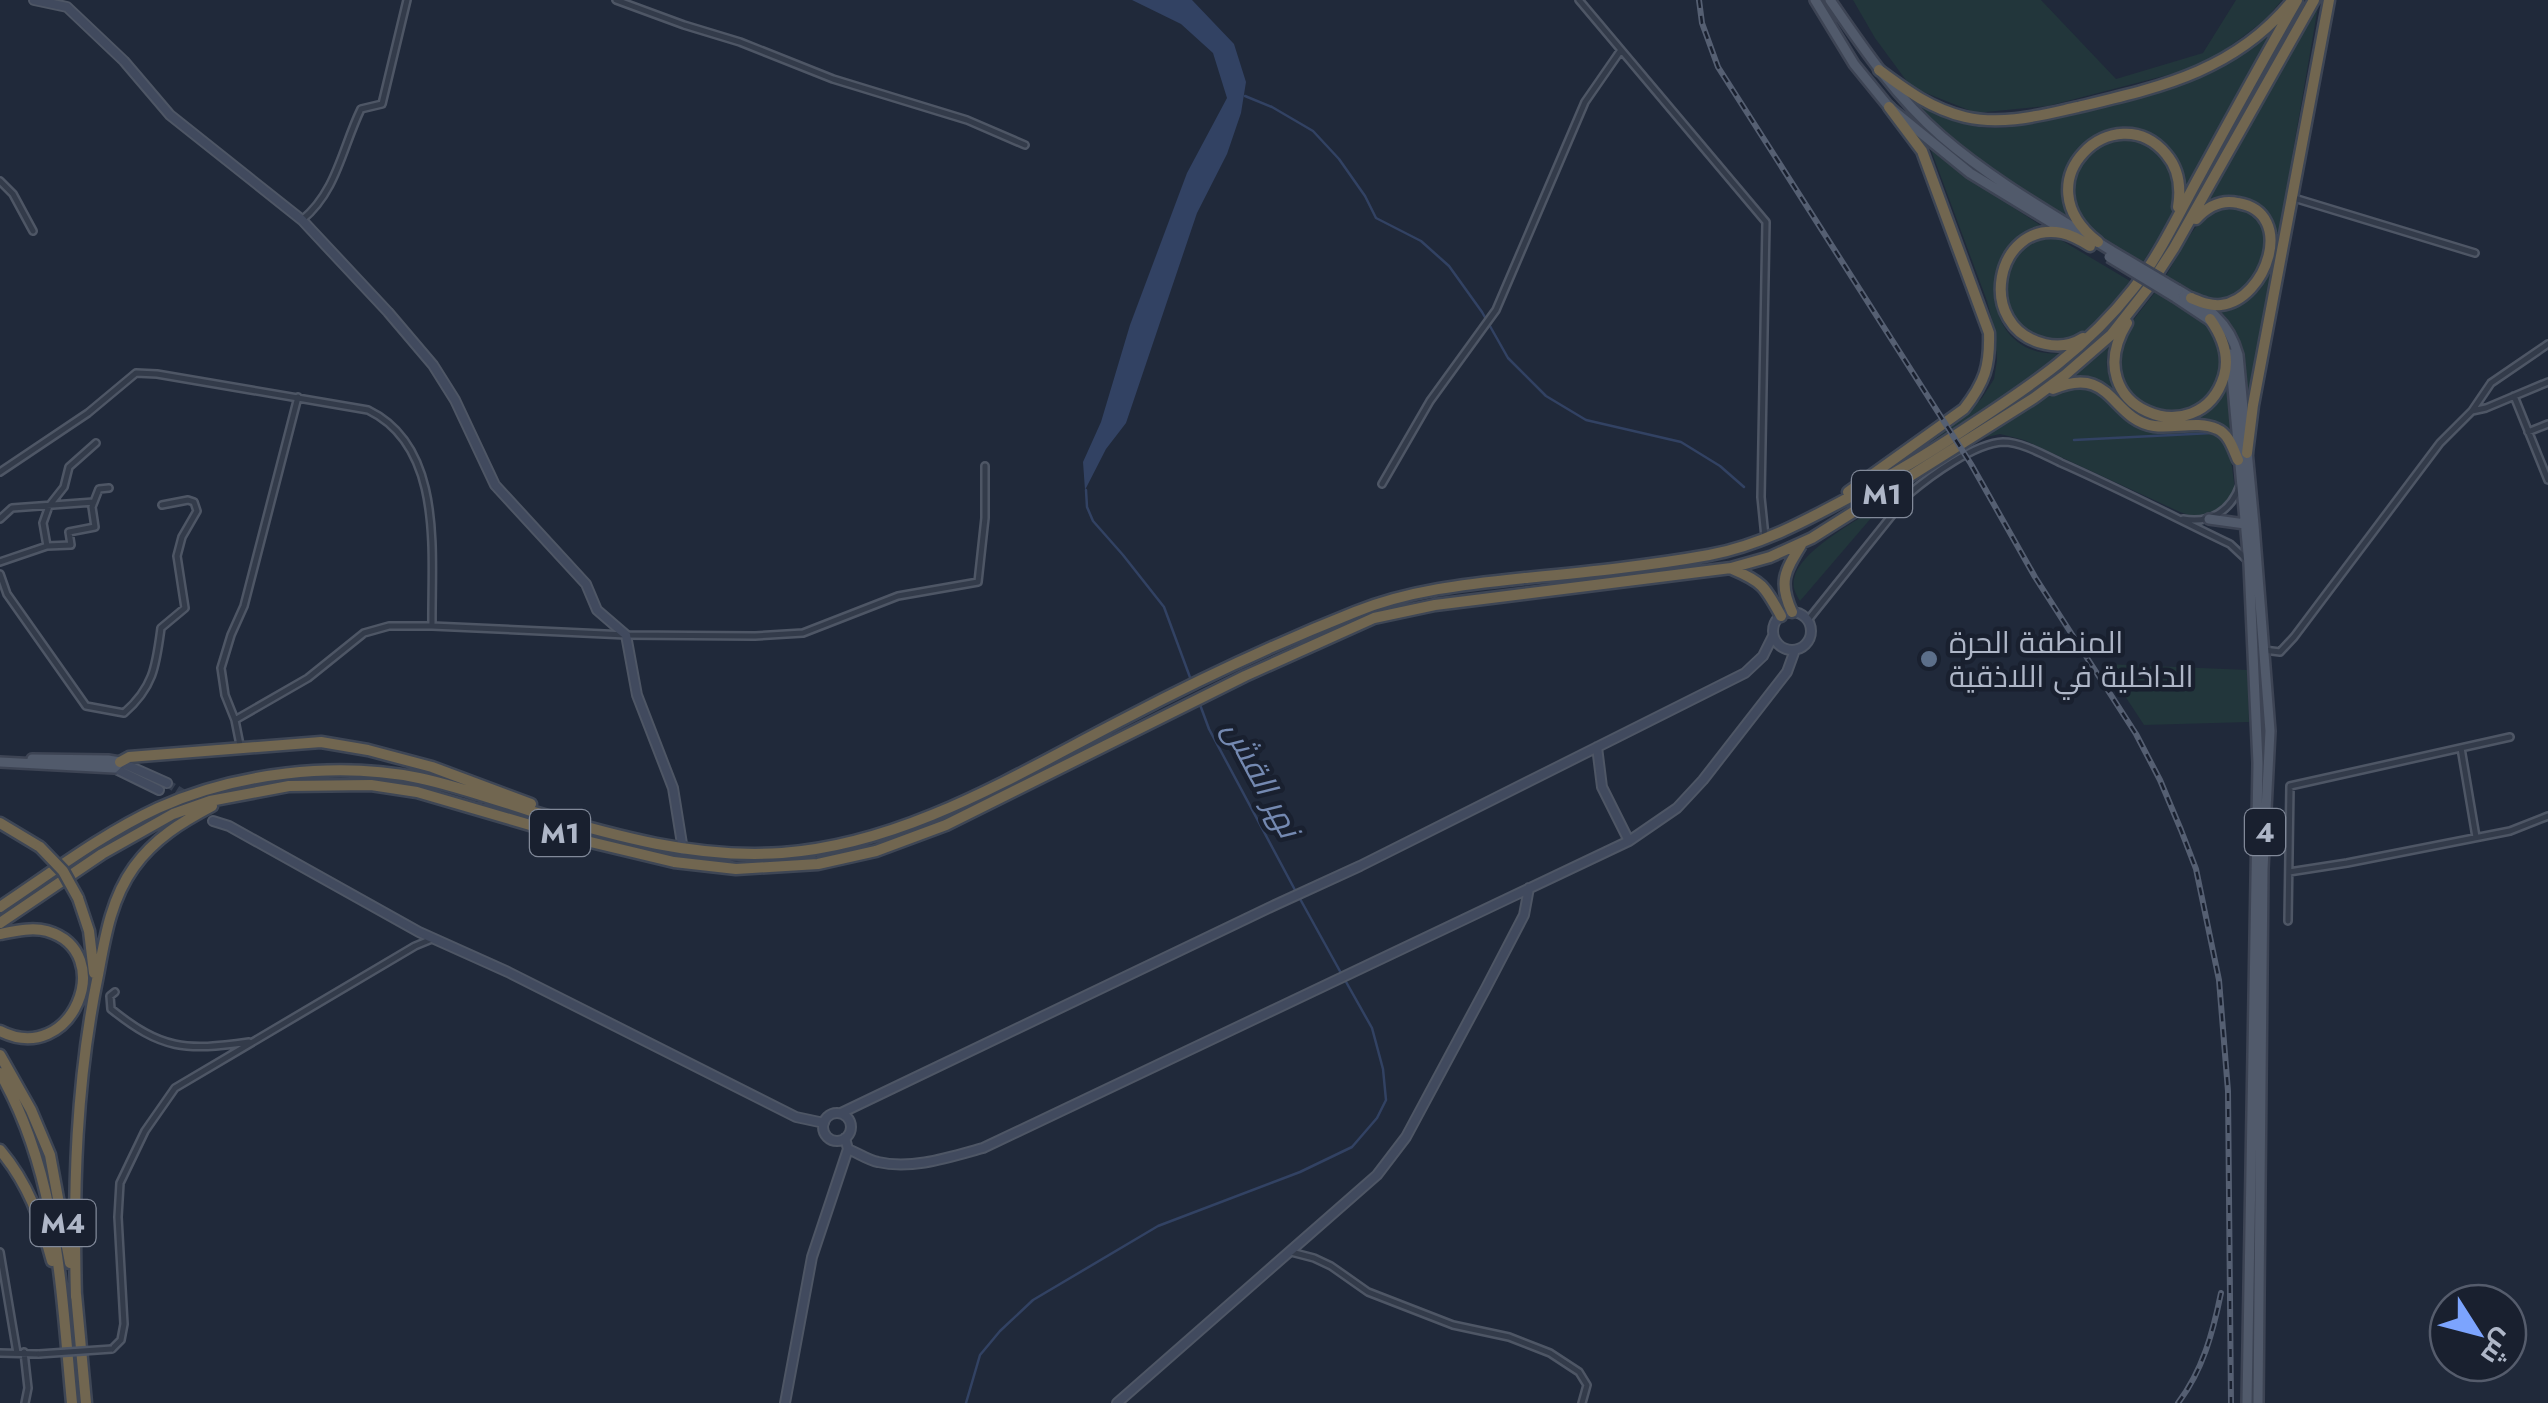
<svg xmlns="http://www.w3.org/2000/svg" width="2548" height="1403" font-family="Jost,Cairo,sans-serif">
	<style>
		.green { fill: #22363b }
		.water { fill: #324263 }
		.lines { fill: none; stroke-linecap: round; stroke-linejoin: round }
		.stream { stroke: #324263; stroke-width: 2.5 }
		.secondary-tunnel { stroke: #353e4f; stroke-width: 8; stroke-dasharray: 8 4; stroke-linecap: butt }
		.street-casing { stroke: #4e5665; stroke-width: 10 }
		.secondary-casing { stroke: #4e5665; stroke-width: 12 }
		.primary-casing { stroke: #3d4454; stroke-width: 14 }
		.highway-casing { stroke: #3e4655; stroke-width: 15 }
		.street { stroke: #333b4a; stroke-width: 5 }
		.secondary { stroke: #414a5e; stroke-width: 8 }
		.primary { stroke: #515a6b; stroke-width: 9 }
		.highway { stroke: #716650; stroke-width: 10 }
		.rail-casing { stroke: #555f72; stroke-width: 6 }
		.rail { stroke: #19202f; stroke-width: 2.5; stroke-dasharray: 8; stroke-linecap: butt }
		.street-bridge-casing { stroke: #4e5665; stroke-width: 10; stroke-linecap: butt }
		.primary-bridge-casing { stroke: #3d4454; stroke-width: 14; stroke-linecap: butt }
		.highway-bridge-casing { stroke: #3e4655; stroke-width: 15; stroke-linecap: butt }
		.street-bridge { stroke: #333b4a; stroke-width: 5 }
		.primary-bridge { stroke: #515a6b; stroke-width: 9 }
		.highway-bridge { stroke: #716650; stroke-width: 10 }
		.service-dot { fill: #5c6f8a; stroke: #19202f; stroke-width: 4 }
		.labels { text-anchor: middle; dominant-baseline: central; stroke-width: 9; stroke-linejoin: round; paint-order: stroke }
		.shield { fill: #19202f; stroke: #818999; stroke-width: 2.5 }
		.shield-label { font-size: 28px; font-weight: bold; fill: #aeb6c7 }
		.poi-label { font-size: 30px; fill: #aeb6c7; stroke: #19202f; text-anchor: start }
		.water-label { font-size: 32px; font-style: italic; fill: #7489b1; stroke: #19202f }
	</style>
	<rect width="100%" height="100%" fill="#20293a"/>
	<path class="green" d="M 1853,0 L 2041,0 L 2116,79 L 2203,53 L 2236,0 L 2282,0 L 2265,20 L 2217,56 L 2183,71 L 2048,106 L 1976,113 L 1911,87 L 1875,38 Z
		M 2318,7 L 2277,244 C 2270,209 2237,186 2203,206 Z
		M 2284,17 L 2196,167 L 2185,190 C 2168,84 2034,128 2070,219 C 2013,182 1961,152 1914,103 C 1939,114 1966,128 1994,128 C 2022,128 2051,119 2078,113 C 2161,93 2222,82 2284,17 Z
		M 2122,138 C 2156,142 2183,168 2174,205 C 2168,226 2154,244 2143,262 C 2111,243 2062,221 2076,176 C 2083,151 2100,145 2122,138 Z
		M 1928,142 L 1976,183 L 2043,227 C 1972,252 1982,362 2064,353 L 2033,378 L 1904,459 L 1962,417 L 1982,398 L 1994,379 L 1997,360 L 1995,332 L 1987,301 Z
		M 2227,207 C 2298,211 2256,302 2215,300 C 2197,300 2180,285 2166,276 C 2181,251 2196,213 2227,207 Z
		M 2056,237 L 2130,281 C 2114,300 2099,326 2076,337 C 2065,342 2056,340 2045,338 C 1994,329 1996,264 2033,242 C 2040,239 2048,238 2056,237 Z
		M 2273,264 L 2248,399 C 2246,367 2244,334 2219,310 C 2248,304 2258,288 2273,264 Z
		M 2156,291 C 2174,302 2200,313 2212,332 C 2219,343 2222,356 2220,369 C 2210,427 2124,426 2120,365 C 2120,357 2119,350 2121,342 C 2128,324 2144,307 2156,291 Z
		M 2109,345 C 2108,352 2106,361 2107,368 C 2113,408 2162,435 2198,414 C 2212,406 2222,393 2229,379 L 2232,438 C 2214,415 2193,421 2166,422 C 2164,423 2152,423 2150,423 C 2120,415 2107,367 2069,379 Z
		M 2087,385 L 2099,392 L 2130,420 L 2150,431 L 2205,431 L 2220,436 L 2230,451 L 2235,490 L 2225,505 L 2211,514 L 2197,518 L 2180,512 L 2024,440 L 2000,434 L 1982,438 C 2011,420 2053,386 2087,385 Z
		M 1884,503 L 1800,601 C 1796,594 1792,588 1794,579 C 1799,550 1860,519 1884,503 Z
		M 2104,664 L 2248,670 L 2249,722 L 2144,725 Z"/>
	<path class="water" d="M 1132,0 L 1192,0 L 1234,44 L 1246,82 L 1241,113 L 1227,154 L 1197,213 L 1126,423 L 1106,449 L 1085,490 L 1083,462 L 1101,422 L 1130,325 L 1187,173 L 1227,98 L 1213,53 L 1181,24 Z"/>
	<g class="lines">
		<path class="stream" d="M 1245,96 L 1272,107 L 1313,131 L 1339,159 L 1365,196 L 1376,218 L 1421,241 L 1449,266 L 1482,312 L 1508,358 L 1546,396 L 1586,420 L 1681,442 L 1720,466 L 1744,487
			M 2074,440 L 2212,433
			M 1086,490 L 1087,507 L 1093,521 L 1123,555 L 1164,607 L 1191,680
			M 1199,702 L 1209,729 L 1295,890
			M 1299,897 L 1341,973
			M 966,1403 L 980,1355 L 1000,1331 L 1033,1300 L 1158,1226 L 1300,1172 L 1352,1147 L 1377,1118 L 1386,1100 L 1383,1069 L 1372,1028 L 1345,980"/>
		<path class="secondary-tunnel" d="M 167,783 L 189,797"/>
		<g class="street-casing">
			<path id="street" d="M 616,0 L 684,25 L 740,42 L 833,79 L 967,120 L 1025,145
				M 1579,0 L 1766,222 L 1761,497 L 1765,537
				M 0,181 L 13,194 L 33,231
				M 2294,198 L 2475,253
				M 302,220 C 337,191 342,148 361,109 L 382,104 L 407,0
				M 2514,396 L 2548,480
				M 2472,411 L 2486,408 L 2548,382
				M 2528,432 L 2548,424
				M 0,472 L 88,413 L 136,373 L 157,374 L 368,410 C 445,447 431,555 432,626 L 626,635 L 755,636 L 803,633 L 898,596 L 978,582 L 985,518 L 985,466
				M 1382,484 L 1430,401 L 1496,310 L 1585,102 L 1621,50
				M 0,519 L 12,508 L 94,502
				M 2183,519 C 2210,524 2231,511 2240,485
				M 47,546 L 43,523 L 49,506 L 64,487 L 69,467 L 96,443
				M 0,562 L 47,546 L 71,545 L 69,532 L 95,527 L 92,507 L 99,489 L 109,488
				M 0,574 L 7,594 L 86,706 L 124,713 C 154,687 156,665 161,628 L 185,608 L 177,556 L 182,537 L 197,511 L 194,502 L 188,500 L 162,505
				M 1808,620 L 1909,494 C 1930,476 1975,443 2003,442 C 2022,442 2044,455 2061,463 C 2118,488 2174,517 2230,544 L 2246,559
				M 2264,650 L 2280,652 L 2294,637 L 2440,443 L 2472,411 L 2491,383 L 2548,344
				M 235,720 L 308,678 L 364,633 L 389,626 L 432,626
				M 240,745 L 235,720 L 225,695 L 221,668 L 231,635 L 244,606 L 298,397
				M 2461,748 L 2476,837
				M 2289,872 L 2347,863 L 2510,831 L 2548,816
				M 2288,921 L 2290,786 L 2510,737
				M 115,992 L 110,996 L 111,1009 C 162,1050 185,1051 249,1042
				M 0,1252 L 17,1353
				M 1291,1252 L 1314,1258 L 1331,1266 L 1368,1292 L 1453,1325 L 1509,1337 L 1550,1353 L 1579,1372 L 1587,1385 L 1582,1403
				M 112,1349 L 121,1340 L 124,1324 L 118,1217 L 120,1183 L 145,1131 L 175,1088 L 415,946 L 432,939
				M 24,1352 L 28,1388 L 25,1403
				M 0,1353 L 39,1354"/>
		</g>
		<g class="secondary-casing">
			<path id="secondary" d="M 34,0 L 67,7 L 124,61 L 170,115 L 302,220 L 388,312 L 433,365 L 455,400 L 495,485 L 586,584 L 597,610 L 626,635 L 637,695 L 673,788 L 683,850
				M1773 631a19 19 0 1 1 38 0a19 19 0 1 1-38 0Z
				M 1597,747 L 1602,787 L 1629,841
				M 120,762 L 167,783
				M 114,768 L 159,790
				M 213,821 L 229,826 L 419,932 L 508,972 L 796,1117 L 824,1123
				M 841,1113 L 1275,905 L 1360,866 L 1745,673 L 1763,656 L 1773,636
				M823 1127a14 14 0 1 1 28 0a14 14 0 1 1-28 0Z
				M 845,1138 L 848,1149 C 858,1153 868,1160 878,1162 C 912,1170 950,1157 983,1148 L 1629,841 L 1677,808 L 1703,780 L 1787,672 L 1795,650
				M 785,1403 L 812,1257 L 848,1149
				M 1117,1403 L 1377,1175 L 1406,1137 L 1486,988 L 1524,915 L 1529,888"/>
		</g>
		<g class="primary-casing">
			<path id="primary" d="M 1815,0 L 1854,64 L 1889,107 L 1970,173 L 2070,234
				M 1830,0 C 1863,48 1896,97 1941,136 C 1993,181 2054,215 2112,251
				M 2178,290 C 2207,307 2229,321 2238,355 L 2254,525 L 2270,731 L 2263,869 L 2258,1403
				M 2175,297 L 2214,323
				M 2230,354 L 2249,564 L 2258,763 L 2247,1403
				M 2209,519 L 2245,524
				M 32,759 L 108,760 L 120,762
				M 0,762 L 114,768 L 120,762"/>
		</g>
		<g class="highway-casing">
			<path id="highway" d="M 1879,70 C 1906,90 1931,109 1965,117 C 2003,126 2041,115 2078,107 C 2161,87 2235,71 2292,1
				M 2098,242 C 2019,181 2116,94 2166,154 C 2179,169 2181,189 2178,207
				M 2191,298 C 2201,302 2210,306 2221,305 C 2266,300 2297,213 2238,203 C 2221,199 2207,207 2196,219
				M 2127,323 C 2075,408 2200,456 2224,376 C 2230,355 2222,336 2210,319
				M 2083,338 C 2072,345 2058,347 2045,344 C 1974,328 1995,220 2062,233 C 2072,235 2082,241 2090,246
				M 2053,389 C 2113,364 2110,419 2154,426 C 2174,429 2198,420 2217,429 C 2229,434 2233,449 2238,460
				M 2247,453 L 2253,405 L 2329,0
				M 1848,492 L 1964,409 C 1985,382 1990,366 1989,333 L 1922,151 L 1889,107
				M 1732,569 C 1763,582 1765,587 1781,616
				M 1792,612 C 1778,582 1785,571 1801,545
				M 120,762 L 129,757 L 321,742 L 368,750 L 432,767 L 531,804
				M 0,823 L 40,847
				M 78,898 L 89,931 L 94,973
				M 0,907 C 51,873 102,834 158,808 C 235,773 336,761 419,778 C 457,786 496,800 534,812 C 615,836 696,859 782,853 C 906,844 1017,774 1126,718 C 1200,679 1277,643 1355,612 C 1409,590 1468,584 1525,578 C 1586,572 1648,566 1709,555 C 1770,544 1826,509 1880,481 C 1911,464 1941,445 1971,425 C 2032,385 2087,348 2133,289 C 2160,255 2179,213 2200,175 C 2232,116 2264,58 2297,0
				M 0,923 L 102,854 L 173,814 L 210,801 L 289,786 L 371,785 L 417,792 L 578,839 L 674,862 L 736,869 L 818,864 L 876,851 L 946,825 L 1245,676 L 1374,618 L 1435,605 L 1731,568 L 1770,557 L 1812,538 L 2034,398 L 2065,375 L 2111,335 L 2148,288 L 2174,248 L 2314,0
				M 0,934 C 15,931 32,927 47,931 C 119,952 72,1068 0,1031
				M 0,1055 L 31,1110 L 50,1155 L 70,1263
				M 0,1073 C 58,1174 61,1290 72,1403
				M 0,1150 C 28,1183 41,1220 52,1261
				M 76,1294 L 86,1403
				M 76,1297 C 73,1188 76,1081 98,975 C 105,937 111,899 134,867 C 155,838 182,822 212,806"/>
		</g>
		<use href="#street" class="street"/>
		<use href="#secondary" class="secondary"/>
		<use href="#primary" class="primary"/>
		<use href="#highway" class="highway"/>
		<g class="rail-casing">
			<path id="rail" d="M 1699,0 L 1702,23 L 1718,67 L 1971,464 L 2035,577 L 2136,734 L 2160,780 L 2181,830 L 2196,869 L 2219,980 L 2228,1091 L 2231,1403
				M 2178,1403 C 2203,1370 2213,1332 2221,1293"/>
		</g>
		<use href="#rail" class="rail"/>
		<g class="street-bridge-casing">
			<path id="street-bridge" d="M 39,1354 L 112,1349"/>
		</g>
		<g class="primary-bridge-casing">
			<path id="primary-bridge" d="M 2112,251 L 2178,290
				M 2109,257 L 2175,297"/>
		</g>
		<g class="highway-bridge-casing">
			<path id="highway-bridge" d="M 40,847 L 63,871 L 78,898"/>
		</g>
		<use href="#street-bridge" class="street-bridge"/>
		<use href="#primary-bridge" class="primary-bridge"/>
		<use href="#highway-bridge" class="highway-bridge"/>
	</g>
	<circle class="service-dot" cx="1929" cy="659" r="10"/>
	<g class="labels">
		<g class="shield">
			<rect x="1852" y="471" width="60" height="46" rx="8"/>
			<rect x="2245" y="809" width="40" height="46" rx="8"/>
			<rect x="530" y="810" width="60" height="46" rx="8"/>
			<rect x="30.5" y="1200" width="65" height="46" rx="8"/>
		</g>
		<g class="shield-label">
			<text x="1882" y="494">M1</text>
			<text x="2265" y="832">4</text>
			<text x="560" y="833">M1</text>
			<text x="63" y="1223">M4</text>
		</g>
		<g class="poi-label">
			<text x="1949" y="642">المنطقة الحرة<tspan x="1949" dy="34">الداخلية في اللاذقية</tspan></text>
		</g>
		<g class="water-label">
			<text transform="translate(1262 779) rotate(62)">نهر القش</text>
		</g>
	</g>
	<g transform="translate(2478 1333) rotate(126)"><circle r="48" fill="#19202f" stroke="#555c6c" stroke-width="2.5"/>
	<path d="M0-8L18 38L0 25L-18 38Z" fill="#7ca4fe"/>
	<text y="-15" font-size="28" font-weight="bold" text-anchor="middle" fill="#aeb6c7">ش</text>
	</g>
</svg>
